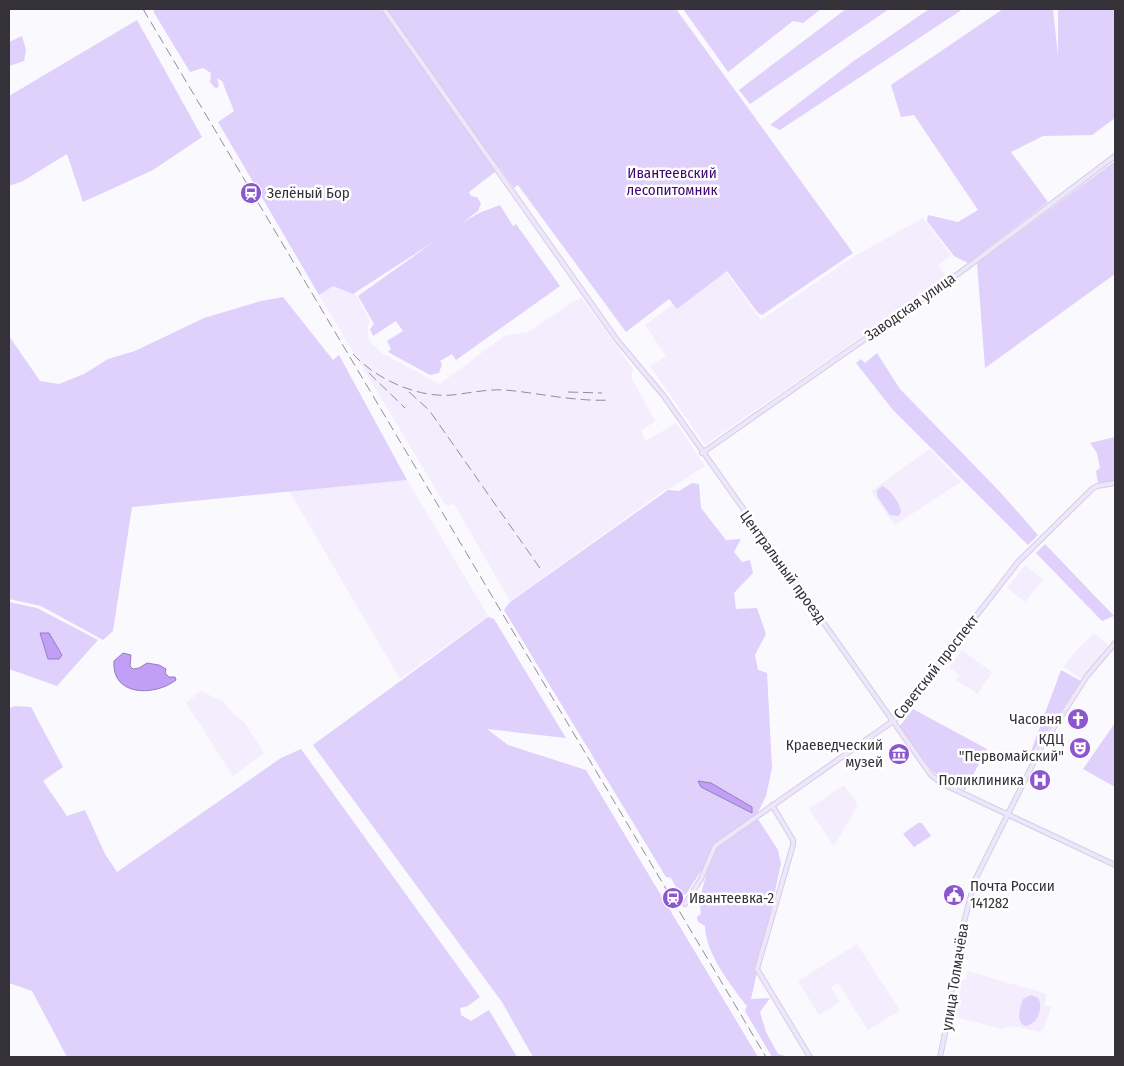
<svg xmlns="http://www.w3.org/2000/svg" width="1124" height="1066" font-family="'Fira Sans Condensed',sans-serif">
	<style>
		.built { fill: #f3edfe }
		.green { fill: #dfd0fc }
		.water { fill: #c19ff6; stroke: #977ebd }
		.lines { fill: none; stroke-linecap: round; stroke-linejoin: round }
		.secondary-casing { stroke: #d4cfdd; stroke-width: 6 }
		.secondary { stroke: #eee6fe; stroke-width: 4 }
		.rail { stroke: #908f94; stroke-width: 1; stroke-dasharray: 10 5; stroke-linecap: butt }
		.labels { text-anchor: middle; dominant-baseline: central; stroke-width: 5; stroke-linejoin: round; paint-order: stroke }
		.park-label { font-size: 15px; fill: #400770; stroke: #fff }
		.poi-label { font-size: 15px; fill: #343238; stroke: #fff; text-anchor: end }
		.street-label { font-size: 15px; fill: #343238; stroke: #fff }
	</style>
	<rect width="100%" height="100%" fill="#faf9fe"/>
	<path class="built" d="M 923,218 L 951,255 L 938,265 L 947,278 L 705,445 L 650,366 L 666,356 L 645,325 L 673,304 L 677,309 L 726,272 L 761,320 L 853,257 Z
		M 333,286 L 356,295 L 370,321 L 368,326 L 369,341 L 383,354 L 440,384 L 504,336 L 528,332 L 581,297 L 633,369 L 631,377 L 655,421 L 641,431 L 646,441 L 676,423 L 705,466 L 668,490 L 666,489 L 510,601 L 454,504 L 446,506 L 319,295 Z
		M 930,449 L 961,482 L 895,525 L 871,491 Z
		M 407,480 L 488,616 L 400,679 L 289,491 Z
		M 1025,565 L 1043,579 L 1025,602 L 1007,588 Z
		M 1094,633 L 1108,645 L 1082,679 L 1063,667 L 1075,652 Z
		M 962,650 L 992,672 L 978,694 L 956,680 L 959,675 L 949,667 Z
		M 201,691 L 224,702 L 235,716 L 244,722 L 264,753 L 233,776 L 186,703 Z
		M 844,785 L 858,805 L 834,846 L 809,809 Z
		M 857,944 L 900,1010 L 868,1030 L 838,983 L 831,987 L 840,1002 L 819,1015 L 798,981 Z
		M 967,971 L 1047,994 L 1044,1005 L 1051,1007 L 1043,1030 L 1039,1032 L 1013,1026 L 1002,1029 L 955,1017 L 961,980 L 966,980 Z"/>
	<path class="green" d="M 157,9 L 676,9 L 853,253 L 762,315 L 758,313 L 727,271 L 677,309 L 669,299 L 626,332 L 518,185 L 514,188 L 500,168 L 469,192 L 471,196 L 477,197 L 481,203 L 478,211 L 462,223 L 479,213 L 500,205 L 513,226 L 516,224 L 560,286 L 456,360 L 452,354 L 440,361 L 442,364 L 439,373 L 430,375 L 388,352 L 391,349 L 387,341 L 403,331 L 396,321 L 373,336 L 370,329 L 374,324 L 358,296 L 435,241 L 353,294 L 333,286 L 319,295 L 218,122 L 234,111 L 222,81 L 217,78 L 219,86 L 216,89 L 210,82 L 211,73 L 203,68 L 190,72 L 153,11 Z
		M 683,9 L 821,9 L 803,23 L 793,21 L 728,72 Z
		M 846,9 L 889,9 L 750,104 L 739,90 Z
		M 929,9 L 963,9 L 780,130 L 770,125 L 851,63 Z
		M 1003,9 L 1053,9 L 1058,56 L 1058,9 L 1115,9 L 1115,118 L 1092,135 L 1043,136 L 1011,152 L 1048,202 L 968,263 L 954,256 L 927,221 L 928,215 L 958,222 L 978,210 L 914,115 L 901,117 L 891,85 Z
		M 137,20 L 202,137 L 153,170 L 83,202 L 67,154 L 23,181 L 9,186 L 9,96 Z
		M 22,36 L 26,50 L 24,61 L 9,66 L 9,42 Z
		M 1115,161 L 1115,274 L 985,368 L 977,263 Z
		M 283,297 L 333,360 L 339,355 L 407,480 L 132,507 L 113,631 L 103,640 L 41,606 L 9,599 L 9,336 L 40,381 L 59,384 L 84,374 L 108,359 L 135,351 L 204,318 L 261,301 Z
		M 877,353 L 900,389 L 1000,492 L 1038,535 L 1028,545 L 893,410 L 856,363 L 861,359 L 865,363 Z
		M 1115,437 L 1115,481 L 1098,483 L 1096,471 L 1100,468 L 1097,453 L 1090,443 Z
		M 692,483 L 699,484 L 701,508 L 726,540 L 741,539 L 734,552 L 742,562 L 750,560 L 753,573 L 734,593 L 736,609 L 757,608 L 766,634 L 755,655 L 758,670 L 767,673 L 772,768 L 766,796 L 756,816 L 778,850 L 781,864 L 751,999 L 770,998 L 760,1012 L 766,1032 L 778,1054 L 790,1057 L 772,1057 L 745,1011 L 747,1005 L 745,1004 C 729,982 706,954 705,926 L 698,922 L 697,917 L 701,914 L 699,900 L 706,876 L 705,872 L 701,871 L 686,894 L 681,896 L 671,878 L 666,877 L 504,610 L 510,602 L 668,490 L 679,491 Z
		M 882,486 C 890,489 901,504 901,513 L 898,516 L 890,515 L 877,496 L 877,490 Z
		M 1045,544 L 1114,616 L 1102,621 L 1036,553 Z
		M 9,602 L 37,608 L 98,640 L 57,686 L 9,669 Z
		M 488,617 L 494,619 L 566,738 L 487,729 L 508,745 L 586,770 L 758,1057 L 533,1057 L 502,1002 L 313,745 Z
		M 1061,670 L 1081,681 L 1032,754 L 1030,754 Z
		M 15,706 L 31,707 L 63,767 L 43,781 L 67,816 L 85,810 L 105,854 L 117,872 L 281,758 L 301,749 L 480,997 L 468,1006 L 460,1008 L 461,1015 L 471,1021 L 489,1010 L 517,1057 L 67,1057 L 32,991 L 9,983 L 9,708 Z
		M 913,709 L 987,749 L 965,790 L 933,772 L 899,727 Z
		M 1115,723 L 1115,787 L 1083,769 Z
		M 918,823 L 922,823 L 931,836 L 914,847 L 903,834 Z
		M 1031,995 L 1038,998 C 1044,1008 1037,1025 1025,1026 C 1015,1020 1020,1009 1023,999 Z"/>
	<path class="water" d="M 40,633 L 49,633 L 62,655 L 59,659 L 48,659 Z
		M 123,653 L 131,655 L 130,666 L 133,669 L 139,668 L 147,663 L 159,665 L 166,669 L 165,673 L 169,677 L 175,677 L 176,680 C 154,697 111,696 114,661 Z
		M 698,781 L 711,783 L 752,807 L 752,813 L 701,787 Z"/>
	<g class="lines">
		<g class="secondary-casing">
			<path id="secondary" d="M 384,9 L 617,340 L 663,395 L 931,775 L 943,784 L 1115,865
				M 702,453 L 958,274 L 1115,156
				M 772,805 L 793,840 L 793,845 L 757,969 L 810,1057
				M 685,904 L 701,879 L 715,846 L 896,719 L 1018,562 L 1092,489 L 1097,486 L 1115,483
				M 940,1057 L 947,1024 L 958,945 L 975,880 L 1042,746 L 1087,676 L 1115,643"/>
		</g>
		<use href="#secondary" class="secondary"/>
		<path class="rail" d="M 143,9 L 766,1057
			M 353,354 C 376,379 417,398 452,395 C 470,393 487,389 505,390 C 540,393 575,402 611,400
			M 369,373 L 405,408
			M 409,392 L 429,410 L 542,571
			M 568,392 L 602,393"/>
	</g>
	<defs>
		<g id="station-disc" transform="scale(1.125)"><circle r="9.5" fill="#8c56ce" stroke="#fff"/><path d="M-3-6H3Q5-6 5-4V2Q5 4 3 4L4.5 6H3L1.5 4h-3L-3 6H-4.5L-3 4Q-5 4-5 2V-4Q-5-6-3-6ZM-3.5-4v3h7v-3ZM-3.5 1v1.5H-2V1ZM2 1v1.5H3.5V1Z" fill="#fff"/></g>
		<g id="church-disc" transform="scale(1.125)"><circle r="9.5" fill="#8c56ce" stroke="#fff"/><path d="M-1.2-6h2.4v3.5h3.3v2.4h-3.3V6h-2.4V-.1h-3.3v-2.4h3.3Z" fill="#fff"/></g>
		<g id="theatre-disc" transform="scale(1.125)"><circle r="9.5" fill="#8c56ce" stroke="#fff"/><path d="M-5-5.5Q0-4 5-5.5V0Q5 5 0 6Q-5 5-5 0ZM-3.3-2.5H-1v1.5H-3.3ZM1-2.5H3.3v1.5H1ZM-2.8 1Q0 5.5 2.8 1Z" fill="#fff"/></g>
		<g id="museum-disc" transform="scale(1.125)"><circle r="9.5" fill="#8c56ce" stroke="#fff"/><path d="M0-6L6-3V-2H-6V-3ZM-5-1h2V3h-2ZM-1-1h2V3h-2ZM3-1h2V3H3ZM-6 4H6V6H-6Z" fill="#fff"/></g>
		<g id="hospital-disc" transform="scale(1.125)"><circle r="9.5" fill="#8c56ce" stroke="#fff"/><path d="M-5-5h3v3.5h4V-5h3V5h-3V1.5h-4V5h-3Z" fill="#fff"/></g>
		<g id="civic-disc" transform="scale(1.125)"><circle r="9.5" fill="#8c56ce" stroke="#fff"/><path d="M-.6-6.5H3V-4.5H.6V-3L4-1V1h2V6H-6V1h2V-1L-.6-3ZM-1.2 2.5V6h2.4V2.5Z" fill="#fff"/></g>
	</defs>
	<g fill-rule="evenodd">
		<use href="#station-disc" x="251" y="193"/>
		<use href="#church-disc" x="1078" y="719"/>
		<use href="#theatre-disc" x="1080" y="748"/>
		<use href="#museum-disc" x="899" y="754"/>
		<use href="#hospital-disc" x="1040" y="780"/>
		<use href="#civic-disc" x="954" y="895"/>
		<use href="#station-disc" x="673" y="898"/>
	</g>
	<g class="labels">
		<g class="park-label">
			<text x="672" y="173">Ивантеевский<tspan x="672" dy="17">лесопитомник</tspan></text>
		</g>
		<g class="poi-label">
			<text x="267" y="193" text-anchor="start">Зелёный Бор</text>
			<text x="1062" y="719">Часовня</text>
			<text x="1064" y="739">КДЦ<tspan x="1064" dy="17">"Первомайский"</tspan></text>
			<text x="883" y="745">Краеведческий<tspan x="883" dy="17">музей</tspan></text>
			<text x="1024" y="780">Поликлиника</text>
			<text x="970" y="886" text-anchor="start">Почта России<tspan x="970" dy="17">141282</tspan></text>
			<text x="689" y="898" text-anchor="start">Ивантеевка-2</text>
		</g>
		<g class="street-label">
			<text transform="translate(910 307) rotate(-35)">Заводская улица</text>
			<text transform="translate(783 567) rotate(54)">Центральный проезд</text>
			<text transform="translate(936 667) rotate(-52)">Советский проспект</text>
			<text transform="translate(955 977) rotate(-81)">улица Толмачёва</text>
		</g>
	</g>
	<rect width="1124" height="1066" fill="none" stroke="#343238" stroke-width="20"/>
</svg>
